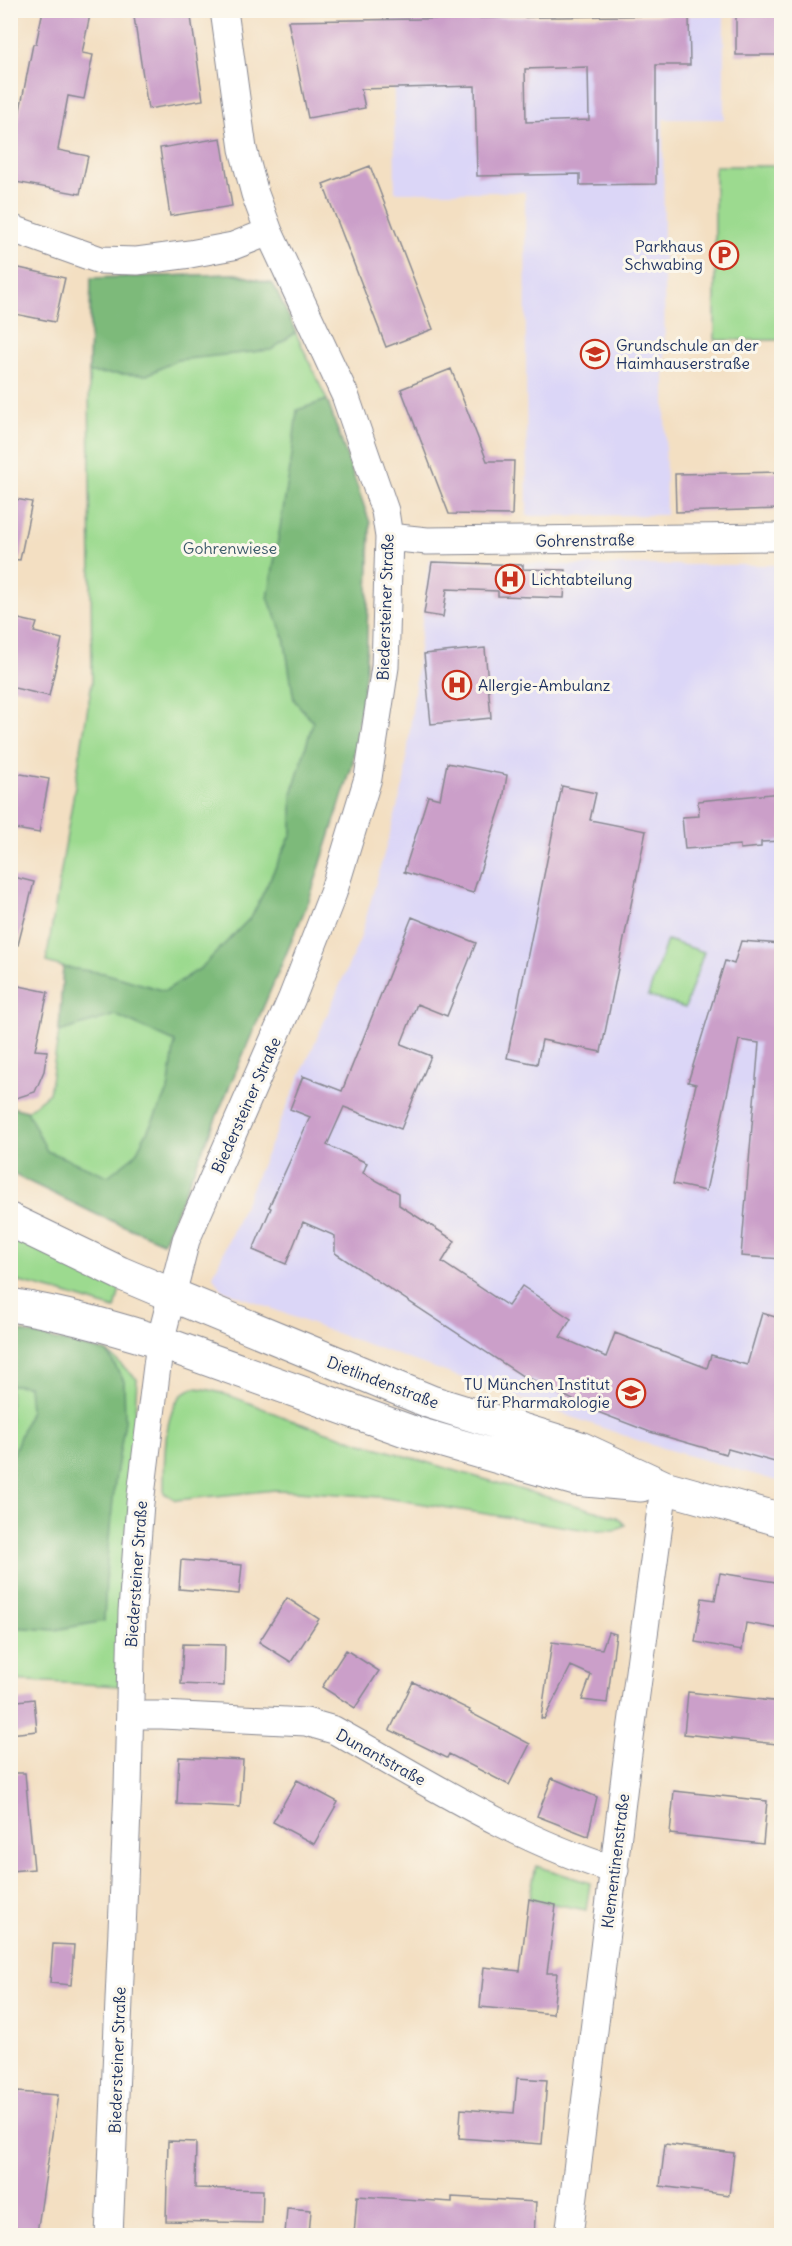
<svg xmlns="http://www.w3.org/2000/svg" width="792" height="2246" font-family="Delius,sans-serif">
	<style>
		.built { fill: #dbd6f7 }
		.green { fill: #9cda8f; stroke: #5c8476; stroke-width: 1.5 }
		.forest { fill: #7dba7a; stroke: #4c746c; stroke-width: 1.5 }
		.building { fill: #cb9fc9; fill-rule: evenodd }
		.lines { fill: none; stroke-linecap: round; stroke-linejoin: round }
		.minor-casing { stroke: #878790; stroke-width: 29 }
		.secondary-casing { stroke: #878790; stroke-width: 35 }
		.trunk-casing { stroke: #878790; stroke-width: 35 }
		.minor { stroke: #fff; stroke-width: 27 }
		.secondary { stroke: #fff; stroke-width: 33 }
		.trunk { stroke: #fff; stroke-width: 33 }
		.labels { text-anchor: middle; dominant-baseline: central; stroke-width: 6; stroke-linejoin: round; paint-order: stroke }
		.poi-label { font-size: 16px; fill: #1b2f5e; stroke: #fbf7ec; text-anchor: start }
		.street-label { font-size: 16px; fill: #1b2f5e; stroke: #fbf7ec }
		.park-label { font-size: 16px; fill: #3b5a6a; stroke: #fbf7ec }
	</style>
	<rect width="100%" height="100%" fill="#fbf7ec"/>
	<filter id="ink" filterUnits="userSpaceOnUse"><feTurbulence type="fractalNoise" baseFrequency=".0167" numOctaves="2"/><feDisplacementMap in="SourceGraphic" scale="12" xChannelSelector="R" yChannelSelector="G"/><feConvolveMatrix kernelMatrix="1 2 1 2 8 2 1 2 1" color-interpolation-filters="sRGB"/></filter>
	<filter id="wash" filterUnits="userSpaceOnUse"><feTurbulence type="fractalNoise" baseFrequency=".008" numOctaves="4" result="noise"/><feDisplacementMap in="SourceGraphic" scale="24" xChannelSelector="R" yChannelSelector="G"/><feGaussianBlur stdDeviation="1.35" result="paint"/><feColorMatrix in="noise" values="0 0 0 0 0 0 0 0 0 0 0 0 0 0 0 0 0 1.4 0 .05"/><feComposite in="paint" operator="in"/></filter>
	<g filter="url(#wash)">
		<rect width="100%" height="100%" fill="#f3dfc2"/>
		<path class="built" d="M 724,15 L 724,119 L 663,119 L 666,515 L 527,516 L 525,192 L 395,192 L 393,18 Z
			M 429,559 L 571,565 L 781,565 L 781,1482 L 648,1444 L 327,1330 L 221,1289 L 213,1276 L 360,939 L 404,783 Z"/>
		<path class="green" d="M 715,166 L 781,166 L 781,340 L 715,340 Z
			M 236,274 L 273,284 L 327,400 L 370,523 L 366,669 L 352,766 L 309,900 L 163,1242 L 98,1215 L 11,1173 L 10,1107 L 27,1111 L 49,1093 L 59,1032 L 63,967 L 46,962 L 92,682 L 89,373 L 91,278 Z
			M 667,940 L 704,952 L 685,1008 L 648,996 Z
			M 10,1234 L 120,1289 L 115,1309 L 59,1292 L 11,1280 Z
			M 10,1329 L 107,1352 L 137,1379 L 119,1686 L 11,1680 Z
			M 194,1388 C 222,1388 273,1414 302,1424 C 406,1458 512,1487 617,1517 L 625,1525 L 615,1530 L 586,1530 L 380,1497 L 297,1491 L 275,1490 L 176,1500 L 164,1493 C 165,1466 160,1397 194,1388 Z
			M 536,1866 L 590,1883 L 586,1910 L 529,1899 Z"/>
		<path class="forest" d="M 236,274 L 273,284 L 296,332 L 271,350 L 177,360 L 147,375 L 89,373 L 91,278 Z
			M 327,400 L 370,523 L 366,669 L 352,766 L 309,900 L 163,1242 L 98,1215 L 11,1173 L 11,1107 L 27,1111 L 47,1151 L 108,1176 L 135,1155 L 168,1091 L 175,1042 L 115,1015 L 59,1032 L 63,967 L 104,973 L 165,991 L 201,968 L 252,916 L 292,833 L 292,794 L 313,722 L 294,700 L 284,637 L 268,598 L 291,463 L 297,410 Z
			M 10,1329 L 107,1352 L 124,1381 L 125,1421 L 115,1481 L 107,1558 L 104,1621 L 55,1630 L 11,1627 L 11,1455 L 13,1455 L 30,1410 L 28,1386 L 11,1385 Z"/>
		<g id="blocks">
			<path class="building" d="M 43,10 L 91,10 L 82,53 L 93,55 L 84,99 L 68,96 L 58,150 L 88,156 L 80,194 L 10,181 L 10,161 L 33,44 L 36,44 Z
				M 133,10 L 190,10 L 203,100 L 148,109 Z
				M 736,10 L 782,10 L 782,55 L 736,55 Z
				M 689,15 L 690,65 L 656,65 L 656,184 L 580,185 L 580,174 L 477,176 L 475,86 L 361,89 L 365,108 L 308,118 L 288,21 ZM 588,67 L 589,120 L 526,122 L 525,69 Z
				M 221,138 L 232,206 L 170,216 L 160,148 Z
				M 370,166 L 433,329 L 386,347 L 323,184 Z
				M 10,266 L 65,278 L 55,322 L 10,313 Z
				M 451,369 L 487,461 L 514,461 L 512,515 L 449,514 L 401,389 Z
				M 782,472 L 782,509 L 676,512 L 675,474 Z
				M 10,498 L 32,502 L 20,560 L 10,559 Z
				M 432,562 L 523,565 L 523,569 L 566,570 L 564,598 L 498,596 L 498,591 L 447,589 L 443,617 L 424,614 Z
				M 10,617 L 37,623 L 34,632 L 62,639 L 49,696 L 10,687 Z
				M 485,648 L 491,718 L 431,724 L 424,654 Z
				M 447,763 L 507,775 L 503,800 L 473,893 L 404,872 L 428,796 L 440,799 Z
				M 10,772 L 49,779 L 39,833 L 10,828 Z
				M 562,786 L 596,793 L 590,820 L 646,831 L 601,1052 L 542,1040 L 537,1064 L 507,1058 Z
				M 782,793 L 782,841 L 761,842 L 761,847 L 740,849 L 740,845 L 685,849 L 682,817 L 699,816 L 698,801 Z
				M 10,876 L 34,882 L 18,945 L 10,944 Z
				M 412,917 L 476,943 L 447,1016 L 417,1004 L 401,1044 L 431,1056 L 401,1129 L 344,1107 L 327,1145 L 367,1163 L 363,1173 L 399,1193 L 399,1205 L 455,1241 L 442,1262 L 508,1306 L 522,1286 L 571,1319 L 560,1337 L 606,1357 L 615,1333 L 707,1368 L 711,1355 L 747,1365 L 762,1313 L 782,1319 L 782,1464 L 728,1449 L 726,1454 L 650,1432 L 587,1408 L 587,1407 L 531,1379 L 530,1381 L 335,1253 L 335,1236 L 303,1222 L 286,1264 L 253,1250 L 271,1208 L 269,1207 L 310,1117 L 290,1109 L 303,1076 L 342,1091 Z
				M 741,941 L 782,944 L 782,1259 L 741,1256 L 759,1043 L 739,1040 L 706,1191 L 673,1184 L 696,1084 L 688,1082 L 725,961 L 734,964 Z
				M 10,984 L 48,992 L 35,1050 L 47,1051 L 44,1071 L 35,1092 L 10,1100 Z
				M 181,1560 L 242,1565 L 239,1594 L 179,1589 Z
				M 720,1573 L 782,1583 L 782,1629 L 746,1623 L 742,1650 L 695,1642 L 702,1598 L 715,1600 Z
				M 287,1598 L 319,1619 L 291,1662 L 259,1642 Z
				M 608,1632 L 616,1634 L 607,1703 L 582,1700 L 591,1675 L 571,1666 L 544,1719 L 541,1718 L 552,1642 L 602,1649 Z
				M 183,1644 L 225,1645 L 224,1686 L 181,1684 Z
				M 346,1650 L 379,1671 L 355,1708 L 322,1687 Z
				M 413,1682 L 470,1710 L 469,1712 L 530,1744 L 509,1785 L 449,1754 L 447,1758 L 390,1730 Z
				M 688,1692 L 782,1702 L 777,1744 L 684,1734 Z
				M 34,1699 L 37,1731 L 10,1734 L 10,1702 Z
				M 179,1757 L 243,1760 L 240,1807 L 177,1804 Z
				M 10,1773 L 25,1773 L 34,1869 L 10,1871 Z
				M 552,1778 L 597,1797 L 588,1836 L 537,1816 Z
				M 297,1780 L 338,1802 L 314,1844 L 273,1822 Z
				M 674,1791 L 767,1801 L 763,1844 L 670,1834 Z
				M 529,1899 L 556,1905 L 547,1973 L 557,1973 L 553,2014 L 480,2007 L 484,1967 L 520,1971 Z
				M 53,1944 L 74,1945 L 71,1985 L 50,1983 Z
				M 517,2078 L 547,2080 L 542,2144 L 459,2138 L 461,2109 L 514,2113 Z
				M 17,2092 L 58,2095 L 37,2233 L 10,2229 L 10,2134 Z
				M 168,2141 L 196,2142 L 195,2188 L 263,2190 L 262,2223 L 166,2221 Z
				M 665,2144 L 734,2153 L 729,2195 L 660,2186 Z
				M 357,2196 L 452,2202 L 452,2197 L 536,2202 L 534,2235 L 354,2235 Z
				M 287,2208 L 311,2210 L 309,2235 L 285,2235 Z"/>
		</g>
	</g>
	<g filter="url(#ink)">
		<use href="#blocks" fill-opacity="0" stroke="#878790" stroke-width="1.5"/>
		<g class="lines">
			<g class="minor-casing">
				<path id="minor" d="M 10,228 L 100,260 L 137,261 L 190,254 L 233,246 L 269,232
					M 389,537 L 427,541 L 782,537
					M 130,1715 L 162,1715 L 306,1722 L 334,1730 C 426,1781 514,1839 615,1870
					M 109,2236 L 128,1788 L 132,1611 L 140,1503 L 160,1342 L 186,1240 L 292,998 L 333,893 L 368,778 L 385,667 L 389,537 L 385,511 L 345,395 L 269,232 L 255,194 L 243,149 L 224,10
					M 569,2236 L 626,1768 L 664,1487"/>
			</g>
			<g class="secondary-casing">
				<path id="secondary" d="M 172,1295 L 431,1402 L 580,1448 L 664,1487 L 782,1520
					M 160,1342 L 408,1431 L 575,1479 L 641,1485"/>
			</g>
			<g class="trunk-casing">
				<path id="trunk" d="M 10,1220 L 120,1273 L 172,1295
					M 10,1305 C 62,1313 111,1327 160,1342"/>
			</g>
			<use href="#minor" class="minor"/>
			<use href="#secondary" class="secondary"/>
			<use href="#trunk" class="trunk"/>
		</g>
	</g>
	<defs>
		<g id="parking-ring" transform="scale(1.5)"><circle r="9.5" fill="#fbf7ec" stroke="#c8321e" stroke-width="1.5"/><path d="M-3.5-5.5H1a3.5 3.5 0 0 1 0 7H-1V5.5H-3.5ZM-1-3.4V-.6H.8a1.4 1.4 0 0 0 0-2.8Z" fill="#c8321e"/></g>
		<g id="school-ring" transform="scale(1.5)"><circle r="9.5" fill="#fbf7ec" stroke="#c8321e" stroke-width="1.5"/><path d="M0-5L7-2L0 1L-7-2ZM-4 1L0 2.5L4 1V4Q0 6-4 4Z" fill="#c8321e"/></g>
		<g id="hospital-ring" transform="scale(1.5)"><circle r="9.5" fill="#fbf7ec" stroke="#c8321e" stroke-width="1.5"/><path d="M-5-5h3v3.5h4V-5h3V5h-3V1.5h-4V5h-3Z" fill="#c8321e"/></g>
		<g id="university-ring" transform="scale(1.5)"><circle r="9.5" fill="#fbf7ec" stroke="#c8321e" stroke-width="1.5"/><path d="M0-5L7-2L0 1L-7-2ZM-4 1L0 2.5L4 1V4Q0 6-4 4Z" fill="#c8321e"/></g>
	</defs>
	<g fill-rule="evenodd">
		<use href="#parking-ring" x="724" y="255"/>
		<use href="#school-ring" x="595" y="354"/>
		<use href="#hospital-ring" x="510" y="579"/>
		<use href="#hospital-ring" x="457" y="685"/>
		<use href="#university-ring" x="631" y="1393"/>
	</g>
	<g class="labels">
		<g class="poi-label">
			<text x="703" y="246" text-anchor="end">Parkhaus<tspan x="703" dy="18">Schwabing</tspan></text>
			<text x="616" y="345">Grundschule an der<tspan x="616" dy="18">Haimhauserstraße</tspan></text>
			<text x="531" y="579">Lichtabteilung</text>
			<text x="478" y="685">Allergie-Ambulanz</text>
			<text x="610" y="1384" text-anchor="end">TU München Institut<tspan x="610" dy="18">für Pharmakologie</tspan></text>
		</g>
		<g class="street-label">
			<text transform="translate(585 540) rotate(-1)">Gohrenstraße</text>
			<text transform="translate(385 607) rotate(-88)">Biedersteiner Straße</text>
			<text transform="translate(246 1105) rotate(-66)">Biedersteiner Straße</text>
			<text transform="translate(383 1382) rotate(21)">Dietlindenstraße</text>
			<text transform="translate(136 1574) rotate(-86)">Biedersteiner Straße</text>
			<text transform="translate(381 1757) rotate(29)">Dunantstraße</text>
			<text transform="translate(615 1861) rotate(-83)">Klementinenstraße</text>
			<text transform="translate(117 2060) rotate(-88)">Biedersteiner Straße</text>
		</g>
		<g class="park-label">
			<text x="230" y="548">Gohrenwiese</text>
		</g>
	</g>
	<rect width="792" height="2246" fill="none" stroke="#fbf7ec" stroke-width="36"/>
</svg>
